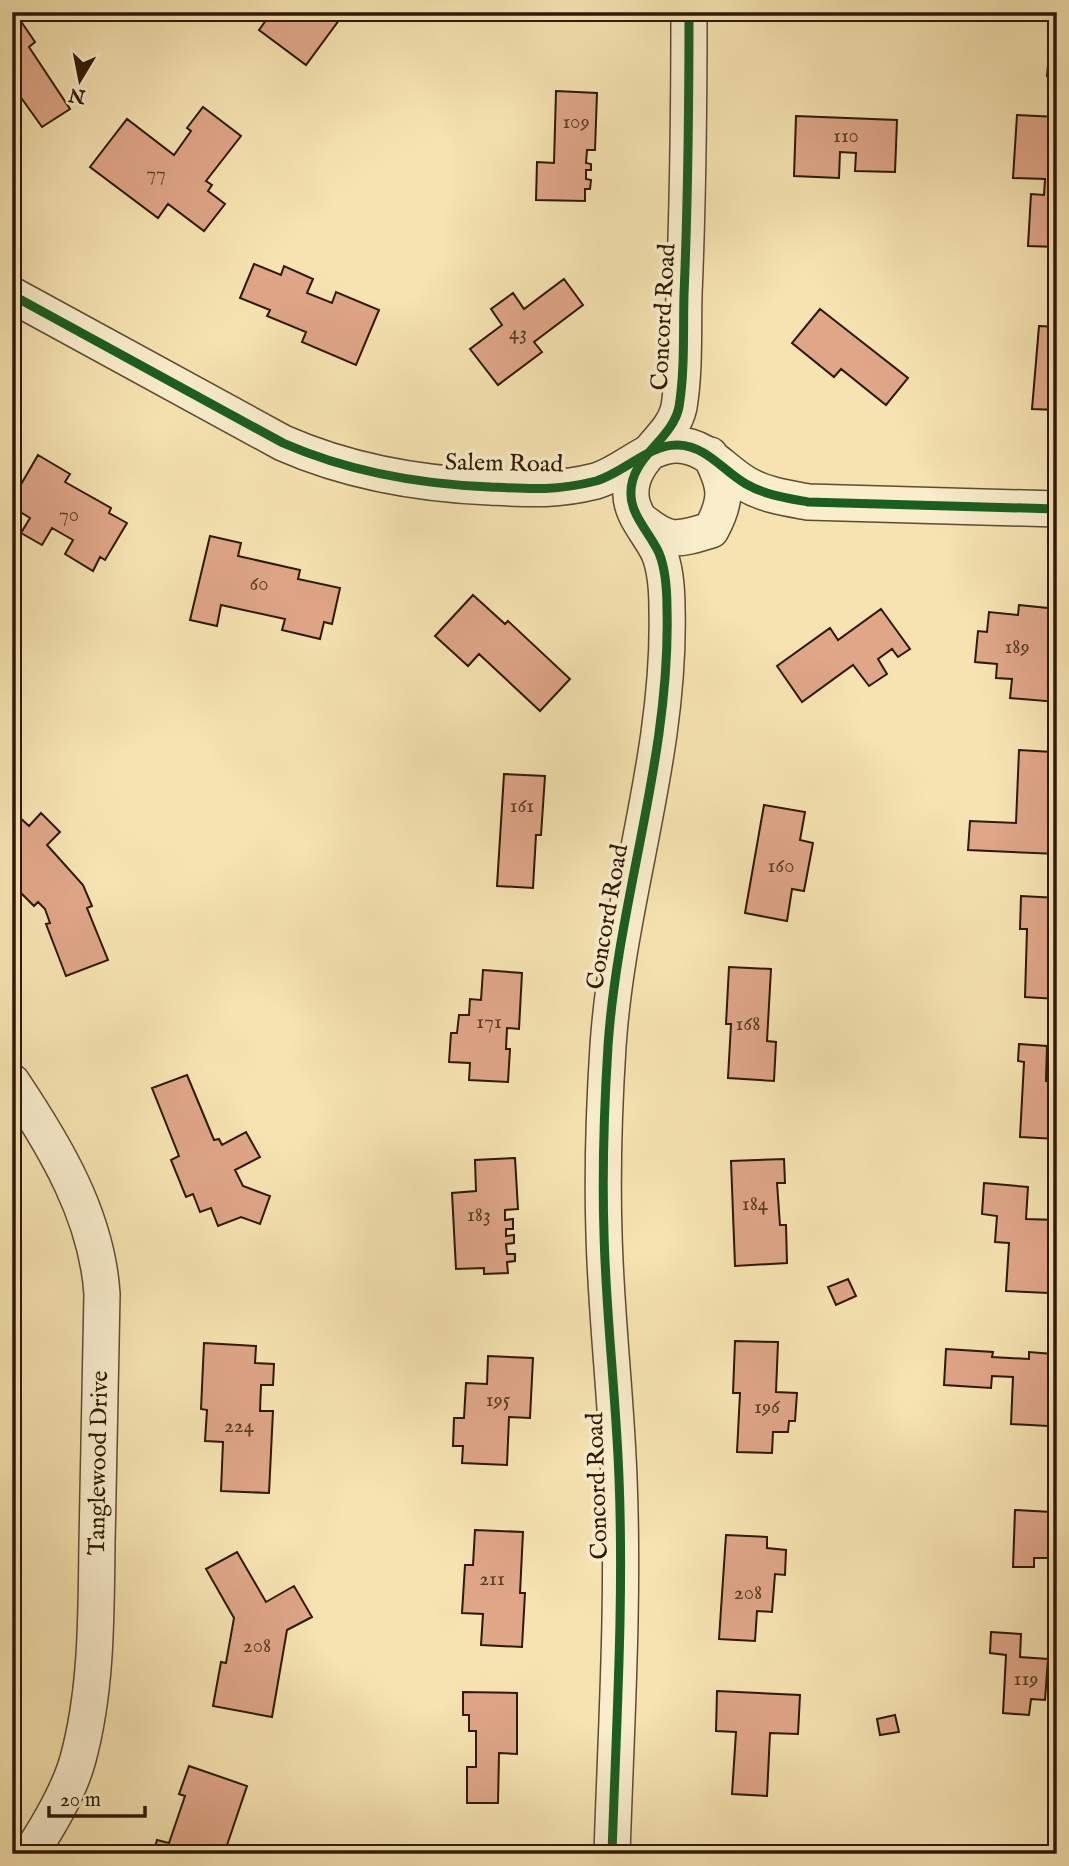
<svg xmlns="http://www.w3.org/2000/svg" width="1069" height="1866" font-family="'IM FELL English',serif">
	<style>
		.building { fill: #dfa688; stroke: #2d1901; stroke-width: 2 }
		.lines { fill: none; stroke-linecap: round; stroke-linejoin: round }
		.minor-casing { stroke: #5f4c2d; stroke-width: 38 }
		.minor { stroke: #f9edcc; stroke-width: 35 }
		.cycleway-casing { stroke: #f9edcc; stroke-width: 13 }
		.cycleway { stroke: #1b5e20; stroke-width: 9 }
		.labels { text-anchor: middle; dominant-baseline: central; stroke-width: 7; stroke-linejoin: round; paint-order: stroke }
		.number-label { font-size: 21px; fill: #5a3c23 }
		.street-label { font-size: 24px; fill: #2d1901; stroke: #f9edcc }
	</style>
	<rect width="100%" height="100%" fill="#f6e3b1"/>
	<filter id="stains"><feTurbulence type="fractalNoise" baseFrequency=".00286" numOctaves="4"/><feColorMatrix values="0 0 0 0 .2 0 0 0 0 .09 0 0 0 0 .02 0 0 0 .5 -.17"/></filter>
	<radialGradient id="worn" r=".72"><stop offset=".6" stop-color="#630" stop-opacity="0"/><stop offset="1" stop-color="#630" stop-opacity=".3"/></radialGradient>
	<path class="building" d="M 272,12 L 345,12 L 306,65 L 259,30 Z
		M 16,14 L 35,42 L 29,47 L 70,109 L 42,127 L 12,85 L 12,16 Z
		M 1050,44 L 1057,45 L 1057,77 L 1047,76 Z
		M 556,91 L 597,93 L 595,150 L 587,150 L 586,163 L 591,164 L 591,170 L 586,170 L 586,179 L 591,180 L 590,189 L 585,189 L 585,201 L 536,200 L 537,162 L 554,163 Z
		M 203,107 L 241,136 L 206,181 L 212,185 L 208,191 L 225,204 L 204,231 L 168,204 L 158,218 L 90,167 L 127,119 L 174,155 L 191,131 L 187,128 Z
		M 1017,115 L 1057,117 L 1057,247 L 1028,246 L 1031,194 L 1044,195 L 1045,179 L 1013,178 Z
		M 796,116 L 897,120 L 895,172 L 855,171 L 856,153 L 840,152 L 839,178 L 794,176 Z
		M 254,264 L 281,275 L 284,266 L 313,279 L 307,293 L 332,303 L 336,292 L 379,310 L 356,365 L 302,342 L 306,332 L 267,316 L 270,310 L 240,298 Z
		M 564,279 L 583,305 L 534,342 L 542,352 L 498,385 L 470,349 L 502,325 L 491,309 L 513,293 L 524,309 Z
		M 820,309 L 908,378 L 886,405 L 841,369 L 834,377 L 792,343 Z
		M 1039,326 L 1057,327 L 1057,410 L 1032,409 Z
		M 38,455 L 70,474 L 65,482 L 111,508 L 109,513 L 127,523 L 105,560 L 100,557 L 93,571 L 65,554 L 73,540 L 52,528 L 42,545 L 21,533 L 30,518 L 12,507 L 12,500 Z
		M 210,536 L 241,543 L 238,556 L 300,570 L 298,579 L 340,588 L 332,624 L 324,622 L 320,639 L 282,630 L 285,619 L 221,605 L 217,626 L 190,620 Z
		M 473,595 L 505,624 L 508,621 L 570,679 L 540,711 L 479,654 L 468,666 L 435,636 Z
		M 1019,605 L 1057,609 L 1057,702 L 1010,698 L 1012,679 L 996,678 L 997,664 L 975,662 L 978,631 L 987,632 L 989,612 L 1018,615 Z
		M 881,609 L 910,649 L 898,657 L 892,649 L 878,659 L 887,674 L 869,686 L 853,665 L 802,702 L 777,666 L 830,628 L 838,640 Z
		M 1019,750 L 1052,752 L 1051,774 L 1057,774 L 1057,854 L 968,850 L 970,821 L 1016,823 Z
		M 504,774 L 545,776 L 541,835 L 536,835 L 533,888 L 497,886 Z
		M 764,805 L 805,812 L 800,840 L 813,843 L 804,891 L 792,889 L 787,921 L 745,913 Z
		M 41,813 L 60,832 L 47,845 L 83,885 L 92,906 L 87,908 L 108,960 L 66,976 L 46,924 L 50,923 L 45,909 L 38,902 L 34,906 L 14,886 L 12,888 L 12,820 L 17,815 L 29,826 Z
		M 1021,896 L 1057,898 L 1057,999 L 1025,997 L 1027,929 L 1020,929 Z
		M 729,967 L 771,969 L 767,1041 L 776,1042 L 774,1081 L 728,1078 L 731,1024 L 726,1024 Z
		M 483,970 L 522,973 L 519,1029 L 507,1028 L 506,1049 L 510,1049 L 508,1082 L 469,1080 L 470,1063 L 449,1062 L 451,1033 L 457,1033 L 459,1015 L 469,1015 L 470,999 L 481,1000 Z
		M 1019,1044 L 1047,1046 L 1046,1081 L 1057,1082 L 1057,1139 L 1020,1137 L 1024,1062 L 1018,1061 Z
		M 187,1075 L 214,1140 L 219,1139 L 222,1145 L 246,1132 L 260,1157 L 235,1170 L 243,1186 L 270,1196 L 260,1224 L 241,1217 L 218,1226 L 211,1208 L 200,1212 L 193,1194 L 186,1197 L 171,1160 L 179,1156 L 152,1088 Z
		M 515,1158 L 518,1209 L 505,1210 L 505,1220 L 513,1219 L 513,1229 L 506,1229 L 506,1236 L 514,1235 L 514,1243 L 506,1244 L 507,1254 L 515,1254 L 515,1261 L 507,1262 L 508,1273 L 484,1274 L 484,1268 L 456,1269 L 452,1193 L 476,1191 L 475,1160 Z
		M 784,1159 L 785,1183 L 777,1183 L 780,1225 L 786,1225 L 787,1263 L 735,1266 L 731,1161 Z
		M 984,1183 L 1028,1187 L 1026,1219 L 1057,1220 L 1055,1251 L 1050,1251 L 1048,1293 L 1006,1291 L 1009,1243 L 995,1242 L 997,1216 L 982,1214 Z
		M 848,1279 L 856,1296 L 836,1305 L 828,1287 Z
		M 735,1341 L 778,1342 L 776,1392 L 797,1393 L 795,1421 L 789,1421 L 788,1432 L 773,1432 L 772,1453 L 737,1452 L 740,1393 L 733,1393 Z
		M 204,1343 L 256,1346 L 255,1363 L 274,1364 L 273,1385 L 261,1385 L 260,1411 L 273,1411 L 269,1493 L 221,1491 L 223,1442 L 205,1441 L 207,1410 L 201,1409 Z
		M 946,1349 L 993,1352 L 992,1357 L 1029,1359 L 1029,1352 L 1053,1354 L 1048,1426 L 1011,1424 L 1013,1377 L 992,1376 L 991,1388 L 944,1385 Z
		M 488,1356 L 533,1358 L 530,1418 L 509,1417 L 507,1465 L 462,1463 L 463,1446 L 453,1446 L 454,1418 L 464,1418 L 466,1383 L 487,1384 Z
		M 12,1482 L 17,1482 L 14,1522 L 12,1522 Z
		M 1015,1510 L 1051,1512 L 1049,1558 L 1034,1558 L 1034,1567 L 1013,1567 Z
		M 475,1530 L 523,1532 L 520,1593 L 525,1593 L 522,1647 L 481,1645 L 483,1614 L 462,1613 L 465,1565 L 473,1565 Z
		M 726,1535 L 767,1537 L 767,1548 L 786,1550 L 785,1575 L 775,1574 L 772,1612 L 757,1611 L 755,1641 L 719,1639 Z
		M 237,1552 L 266,1602 L 294,1586 L 312,1617 L 287,1630 L 272,1717 L 213,1706 L 221,1662 L 226,1663 L 234,1618 L 206,1569 Z
		M 991,1632 L 1021,1634 L 1020,1657 L 1048,1659 L 1045,1700 L 1031,1699 L 1029,1715 L 1003,1713 L 1006,1655 L 990,1653 Z
		M 717,1691 L 800,1695 L 798,1734 L 770,1733 L 767,1796 L 732,1794 L 736,1732 L 716,1731 Z
		M 463,1692 L 517,1693 L 517,1754 L 499,1753 L 498,1803 L 467,1803 L 467,1767 L 476,1767 L 476,1731 L 469,1731 L 469,1715 L 463,1715 Z
		M 895,1715 L 899,1732 L 880,1735 L 877,1719 Z
		M 189,1766 L 247,1786 L 224,1854 L 153,1854 L 157,1840 L 169,1843 L 185,1796 L 179,1794 Z"/>
	<g class="lines">
		<g class="minor-casing">
			<path id="minor" d="M 12,295 L 283,443 C 349,472 418,484 490,487 C 530,489 556,491 596,481 C 624,473 649,444 678,445 C 707,446 723,471 746,484 C 765,495 786,498 808,502 L 1057,509
				M 638,518 C 668,543 675,541 711,530 C 728,499 726,486 710,455
				M 12,1082 C 55,1146 97,1216 102,1294 C 100,1377 99,1460 97,1543 C 96,1615 97,1689 78,1759 C 69,1792 49,1825 30,1854
				M 612,1854 C 616,1729 624,1603 619,1478 C 616,1396 606,1315 604,1234 C 602,1171 604,1109 608,1046 C 618,899 671,757 667,609 C 667,591 666,570 659,553 C 651,535 631,515 631,495 C 629,457 672,441 679,407 C 685,370 683,331 684,294 C 688,200 689,106 689,12"/>
		</g>
		<use href="#minor" class="minor"/>
		<g class="cycleway-casing">
			<path id="cycleway" d="M 12,295 L 283,443 C 349,472 418,484 490,487 C 530,489 556,491 596,481 C 624,473 649,444 678,445 C 707,446 723,471 746,484 C 765,495 786,498 808,502 L 1057,509
				M 612,1854 C 616,1729 624,1603 619,1478 C 616,1396 606,1315 604,1234 C 602,1171 604,1109 608,1046 C 618,899 671,757 667,609 C 667,591 666,570 659,553 C 651,535 631,515 631,495 C 629,457 672,441 679,407 C 685,370 683,331 684,294 C 688,200 689,106 689,12"/>
		</g>
		<use href="#cycleway" class="cycleway"/>
	</g>
	<g class="labels">
		<g class="number-label">
			<text x="576" y="122">109</text>
			<text x="846" y="136">110</text>
			<text x="156" y="174">77</text>
			<text x="518" y="333">43</text>
			<text x="69" y="515">70</text>
			<text x="259" y="584">60</text>
			<text x="1017" y="647">189</text>
			<text x="522" y="806">161</text>
			<text x="781" y="866">160</text>
			<text x="489" y="1022">171</text>
			<text x="748" y="1024">168</text>
			<text x="755" y="1204">184</text>
			<text x="479" y="1215">183</text>
			<text x="498" y="1400">195</text>
			<text x="767" y="1407">196</text>
			<text x="239" y="1426">224</text>
			<text x="492" y="1579">211</text>
			<text x="748" y="1593">208</text>
			<text x="257" y="1646">208</text>
			<text x="1026" y="1679">119</text>
		</g>
		<g class="street-label">
			<text transform="translate(664 317) rotate(-87)">Concord Road</text>
			<text transform="translate(504 464) rotate(1)">Salem Road</text>
			<text transform="translate(608 917) rotate(-80)">Concord Road</text>
			<text transform="translate(99 1463) rotate(-89)">Tanglewood Drive</text>
			<text transform="translate(598 1486) rotate(-92)">Concord Road</text>
		</g>
	</g>
	<rect width="1069" height="1866" fill="none" stroke="#f6e3b1" stroke-width="42"/>
	<rect x="14" y="14" width="1041" height="1838" fill="none" stroke="#2d1901" stroke-width="3.5"/>
	<rect x="21" y="21" width="1027" height="1824" fill="none" stroke="#2d1901" stroke-width="2"/>
	<g transform="translate(80 80) rotate(190)" stroke="#f9edcc" stroke-width="5" paint-order="stroke">
	<path d="M0-5L12 26L0 18L-12 26Z" fill="#2d1901"/>
	<text y="-10" font-size="19" font-weight="bold" text-anchor="middle" fill="#2d1901">N</text>
	</g>
	<path d="M49 1806v10h96v-10" fill="none" stroke="#2d1901" stroke-width="3.5"/>
	<text x="60" y="1806" font-size="21" fill="#2d1901" stroke="#f9edcc" stroke-width="5" paint-order="stroke">20 m</text>
	<rect width="100%" height="100%" filter="url(#stains)"/>
	<rect width="100%" height="100%" fill="url(#worn)"/>
</svg>
